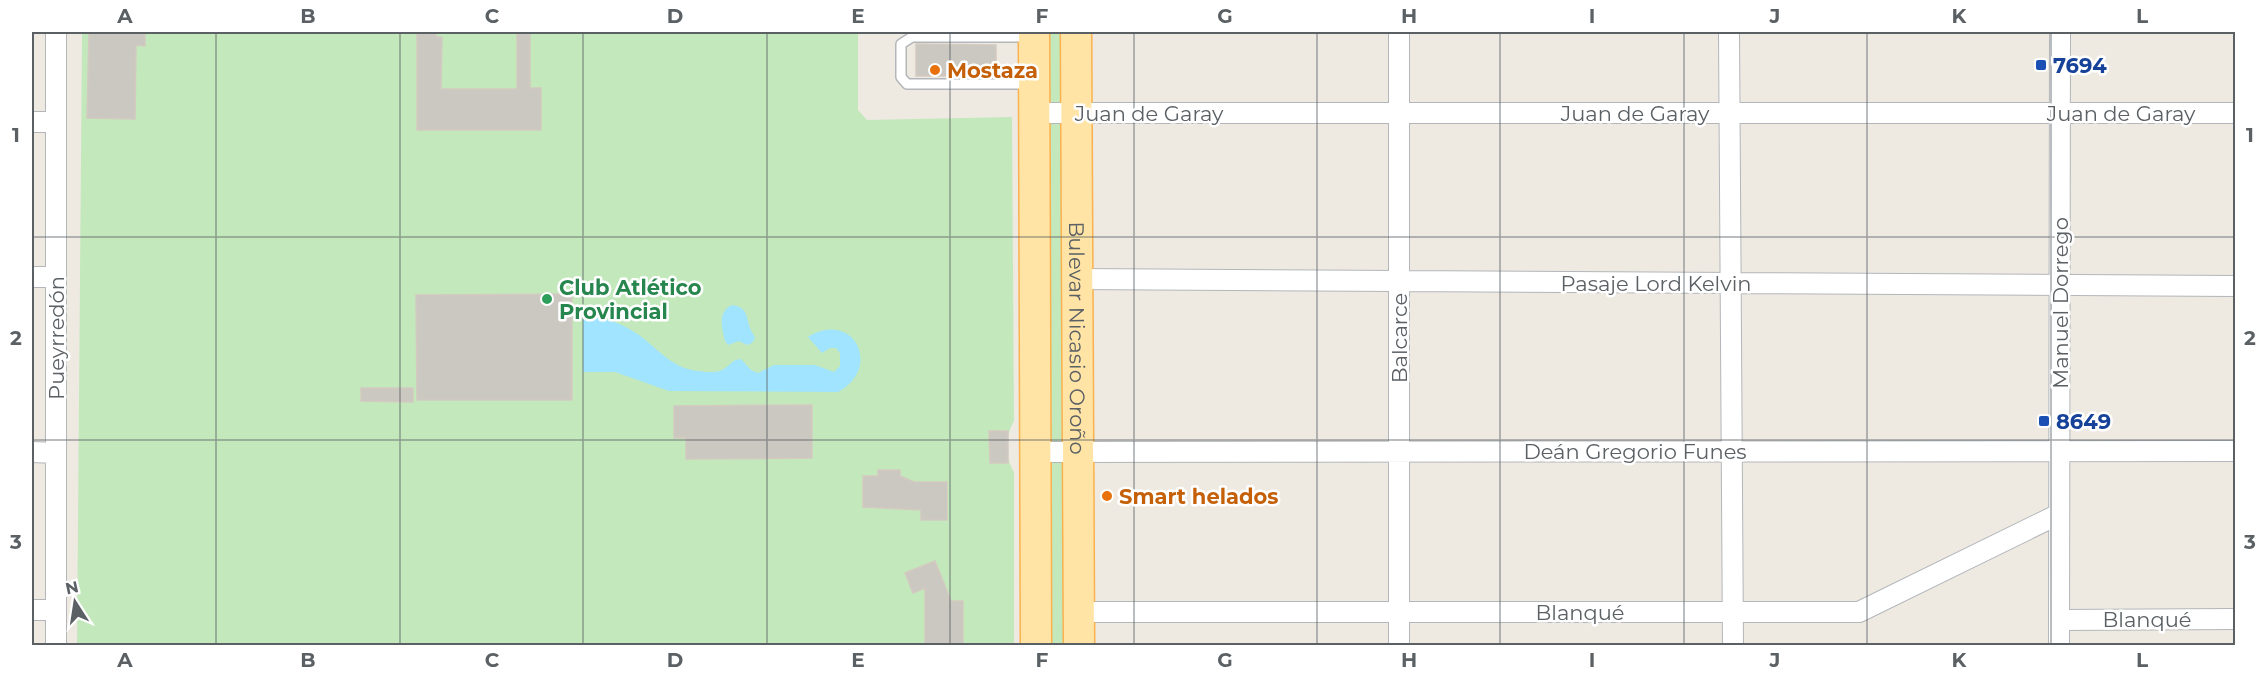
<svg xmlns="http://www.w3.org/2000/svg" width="2267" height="677" font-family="Montserrat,sans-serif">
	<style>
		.green { fill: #c3e8bc }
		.water { fill: #a1e4ff }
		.building { fill: #cbc7c1; stroke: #d3cac0; stroke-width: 1.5 }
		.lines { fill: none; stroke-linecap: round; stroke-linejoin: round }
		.lane-casing { stroke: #b3b6ba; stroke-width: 12 }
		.street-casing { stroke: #b3b6ba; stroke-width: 22 }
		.primary-casing { stroke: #fbb14e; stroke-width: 33 }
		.lane { stroke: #fff; stroke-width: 9 }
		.street { stroke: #fff; stroke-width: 20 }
		.primary { stroke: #ffe4a6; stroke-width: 30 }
		.grid { fill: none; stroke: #5a6064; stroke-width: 1.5; stroke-opacity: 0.55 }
		.transit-dot { fill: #1a4fb4; stroke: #fff; stroke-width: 2 }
		.food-dot { fill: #e8710a; stroke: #fff; stroke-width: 2 }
		.leisure-dot { fill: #2e9e5b; stroke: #fff; stroke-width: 2 }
		.labels { text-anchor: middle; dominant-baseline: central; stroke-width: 5; stroke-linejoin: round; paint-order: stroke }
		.transit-label { font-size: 21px; font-weight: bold; fill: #164399; stroke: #fff; text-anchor: start }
		.food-label { font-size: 21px; font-weight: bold; fill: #c56008; stroke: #fff; text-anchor: start }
		.street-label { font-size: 21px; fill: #5a6064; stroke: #fff }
		.leisure-label { font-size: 21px; font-weight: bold; fill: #27864d; stroke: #fff; text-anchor: start }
		.neatline { fill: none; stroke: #5a6064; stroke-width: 2 }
		.grid-label { font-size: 20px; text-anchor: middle; font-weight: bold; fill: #5a6064 }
	</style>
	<rect width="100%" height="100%" fill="#eeeae2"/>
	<path class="green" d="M 82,32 L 858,32 L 858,110 L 867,120 L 1012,117 L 1014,421 C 1005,436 1005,458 1014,472 L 1014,645 L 77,646 Z
		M 1034,32 L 1076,32 L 1079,645 L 1036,645 Z"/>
	<path class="water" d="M 732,305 C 748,307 746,317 750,328 C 751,332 754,334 755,338 L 752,343 L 747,345 L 739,341 L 728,345 L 725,341 C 722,328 717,312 732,305 Z
		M 583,317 C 603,317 619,322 636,333 C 657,347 671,369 699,371 C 704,372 717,373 722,370 C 730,366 731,360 741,359 L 751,370 L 758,373 L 774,365 L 815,365 L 834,372 L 840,366 L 840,353 L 836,348 L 830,348 L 822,353 L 808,337 C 854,309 883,368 838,392 L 669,391 L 615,372 L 583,372 Z"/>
	<path class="building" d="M 89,32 L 145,32 L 145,46 L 136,45 L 135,119 L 87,118 Z
		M 417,32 L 436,32 L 436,37 L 442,37 L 441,89 L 517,89 L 517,32 L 530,32 L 530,88 L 541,88 L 541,130 L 417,130 Z
		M 916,44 L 996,45 L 996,76 L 916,76 Z
		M 572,294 L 572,400 L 417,400 L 416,295 Z
		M 361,388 L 413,388 L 413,402 L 361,401 Z
		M 812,405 L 812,458 L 686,459 L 686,438 L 674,438 L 674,406 Z
		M 989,431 L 1008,431 L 1008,463 L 990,463 Z
		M 878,470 L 900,470 L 900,476 L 914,482 L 947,482 L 947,520 L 921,520 L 921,510 L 863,507 L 863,476 L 878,476 Z
		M 935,561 L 951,601 L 963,601 L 963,645 L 925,645 L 925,588 L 913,593 L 905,573 Z"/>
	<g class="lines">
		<g class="lane-casing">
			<path id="lane" d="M 1031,84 L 907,84 L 901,77 L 901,44 L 912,37 L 1031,37"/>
		</g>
		<g class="street-casing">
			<path id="street" d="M 1399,32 L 1399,646
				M 1729,32 L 1733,646
				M 1034,113 L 2236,113
				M 32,122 L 56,122
				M 32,277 L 56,277
				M 1077,279 L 2236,286
				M 32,452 L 56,453
				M 1035,452 L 2236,451
				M 32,610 L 56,610
				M 1078,612 L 1859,612 L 2059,514
				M 2059,620 L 2236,619
				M 56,646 L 56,32
				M 2059,646 L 2060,32"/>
		</g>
		<g class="primary-casing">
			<g id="primary">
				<path d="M 1034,32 L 1036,646"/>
				<path id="s1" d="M 1076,32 L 1079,646"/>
			</g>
		</g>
		<use href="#lane" class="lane"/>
		<use href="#street" class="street"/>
		<use href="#primary" class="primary"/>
	</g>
	<path class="grid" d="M 216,32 L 216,646M 400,32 L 400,646M 583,32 L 583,646M 767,32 L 767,646M 950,32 L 950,646M 1134,32 L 1134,646M 1317,32 L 1317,646M 1500,32 L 1500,646M 1684,32 L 1684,646M 1867,32 L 1867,646M 2051,32 L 2051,646M 32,237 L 2236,237M 32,440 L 2236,440"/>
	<g class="transit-dot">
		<rect x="2035" y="59" width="12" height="12" rx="3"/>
		<rect x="2038" y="415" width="12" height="12" rx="3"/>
	</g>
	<g class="food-dot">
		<circle cx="935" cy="70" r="6"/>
		<circle cx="1107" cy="496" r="6"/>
	</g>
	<circle class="leisure-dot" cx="547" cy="299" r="6"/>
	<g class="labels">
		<g class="transit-label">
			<text x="2053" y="65">7694</text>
			<text x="2056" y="421">8649</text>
		</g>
		<g class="food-label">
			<text x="947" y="70">Mostaza</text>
			<text x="1119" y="496">Smart helados</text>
		</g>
		<g class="street-label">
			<text x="1149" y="113">Juan de Garay</text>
			<text x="1635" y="113">Juan de Garay</text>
			<text x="2121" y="113">Juan de Garay</text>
			<text x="1656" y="283">Pasaje Lord Kelvin</text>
			<text transform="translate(2060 303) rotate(-90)">Manuel Dorrego</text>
			<text transform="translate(56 338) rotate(-90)">Pueyrredón</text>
			<text transform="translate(1399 338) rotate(-90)">Balcarce</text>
			<text stroke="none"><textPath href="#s1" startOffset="306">Bulevar Nicasio Oroño</textPath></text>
			<text x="1635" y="451">Deán Gregorio Funes</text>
			<text x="1580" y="612">Blanqué</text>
			<text x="2147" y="619">Blanqué</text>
		</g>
		<g class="leisure-label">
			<text x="559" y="287">Club Atlético<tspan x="559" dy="24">Provincial</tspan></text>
		</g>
	</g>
	<rect width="2267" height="677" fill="none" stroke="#ffffff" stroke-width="66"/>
	<g transform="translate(75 602) rotate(348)" stroke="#ffffff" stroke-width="4.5" paint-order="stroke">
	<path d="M0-4.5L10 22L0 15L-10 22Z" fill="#5a6064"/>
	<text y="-9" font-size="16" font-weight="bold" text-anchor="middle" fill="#5a6064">N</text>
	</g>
	<rect x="33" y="33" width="2201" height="611" class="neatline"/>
	<g class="grid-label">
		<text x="125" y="23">A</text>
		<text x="308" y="23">B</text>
		<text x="492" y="23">C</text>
		<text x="675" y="23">D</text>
		<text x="858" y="23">E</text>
		<text x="1042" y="23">F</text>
		<text x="1225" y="23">G</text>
		<text x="1409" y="23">H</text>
		<text x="1592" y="23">I</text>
		<text x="1775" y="23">J</text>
		<text x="1959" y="23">K</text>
		<text x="2142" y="23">L</text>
		<text x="16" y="142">1</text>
		<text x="2250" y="142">1</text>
		<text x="16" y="345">2</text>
		<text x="2250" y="345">2</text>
		<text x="16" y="549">3</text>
		<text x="2250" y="549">3</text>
		<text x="125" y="667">A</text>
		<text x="308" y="667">B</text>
		<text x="492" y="667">C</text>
		<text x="675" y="667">D</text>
		<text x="858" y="667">E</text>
		<text x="1042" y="667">F</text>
		<text x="1225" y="667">G</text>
		<text x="1409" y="667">H</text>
		<text x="1592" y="667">I</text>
		<text x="1775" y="667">J</text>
		<text x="1959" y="667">K</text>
		<text x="2142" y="667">L</text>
	</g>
</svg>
